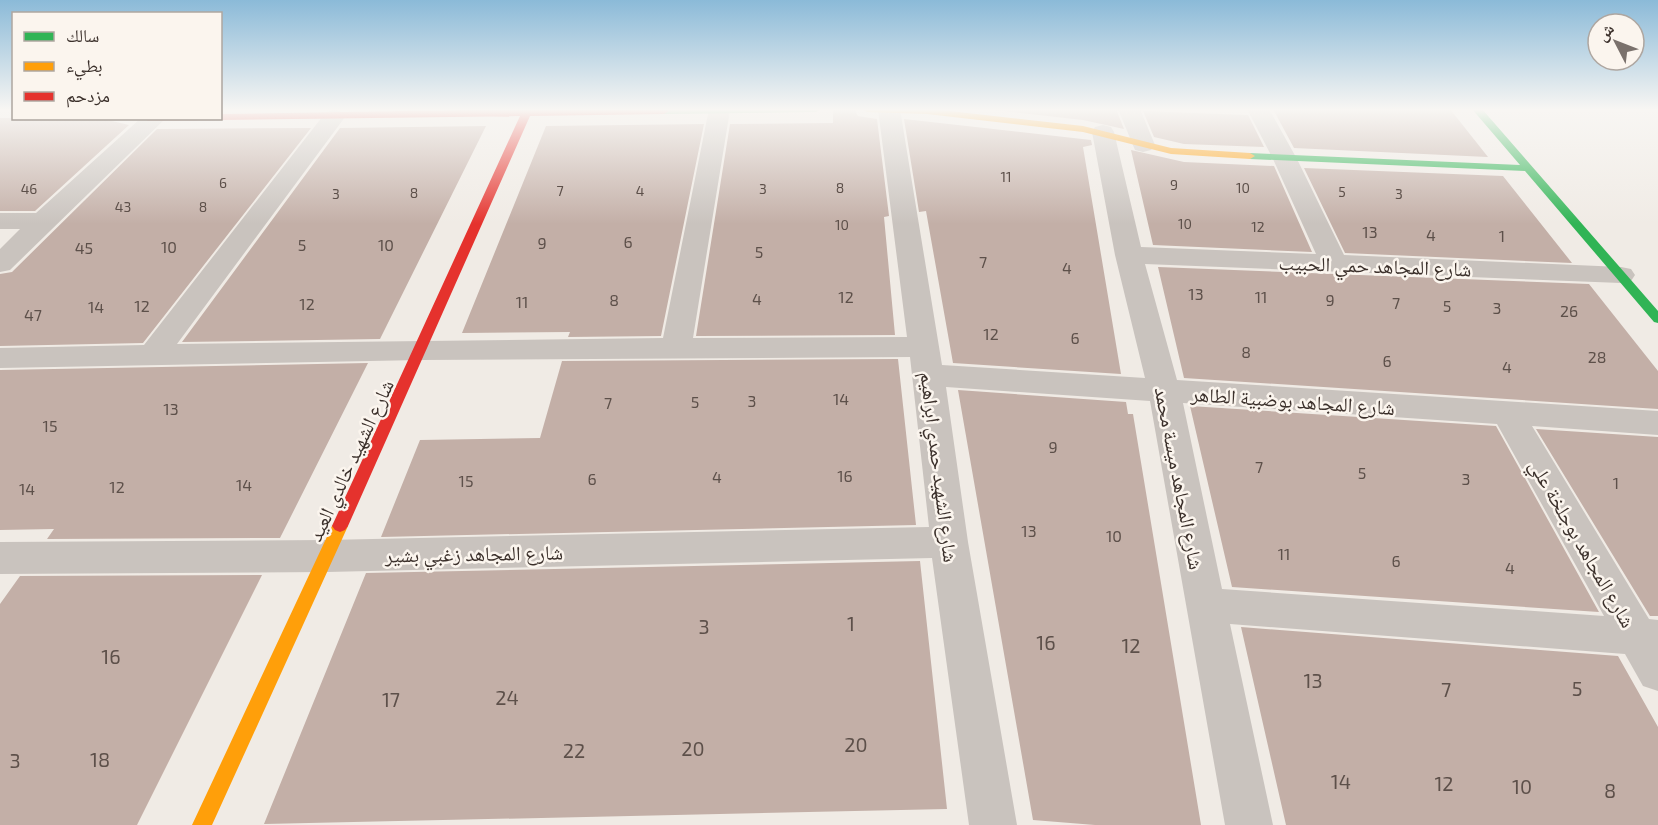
<svg xmlns="http://www.w3.org/2000/svg" width="1658" height="825" font-family="'Exo 2','Noto Naskh Arabic',sans-serif">
	<style>
		.building { fill: #c3afa7 }
		.lines { fill: none; stroke-linecap: round; stroke-linejoin: round }
		.street { fill: #c9c3be; fill-rule: evenodd }
		.fast { fill: #30b455; fill-rule: evenodd }
		.slow { fill: #ff9f0a; fill-rule: evenodd }
		.jam { fill: #e5322d; fill-rule: evenodd }
		.labels { text-anchor: middle; dominant-baseline: central; stroke-width: 5; stroke-linejoin: round; paint-order: stroke }
		.far-number-label { font-size: 14px; fill: #5d504a }
		.number-label { font-size: 16px; fill: #5d504a }
		.street-label { font-size: 20px; fill: #3b302b; stroke: #fbf5ee }
		.near-number-label { font-size: 20px; fill: #5d504a }
	</style>
	<rect width="100%" height="100%" fill="#f0ebe5"/>
	<path class="building" d="M 833,109 L 854,109 L 858,116 L 877,119 L 889,216 L 884,217 L 895,335 L 696,336 L 730,124 L 833,123 Z
		M 986,109 L 1116,109 L 1124,129 L 1083,120 Z
		M 1273,109 L 1450,109 L 1488,157 L 1294,148 Z
		M 1143,111 L 1248,115 L 1264,147 L 1184,144 L 1154,137 Z
		M 0,118 L 99,118 L 129,125 L 35,211 L 0,211 Z
		M 904,119 L 1091,140 L 1092,145 L 1083,147 L 1121,374 L 953,363 L 926,211 L 919,212 Z
		M 704,124 L 661,336 L 568,337 L 570,332 L 462,333 L 546,126 Z
		M 486,126 L 380,339 L 182,342 L 340,128 Z
		M 311,128 L 143,343 L 0,346 L 0,274 L 12,272 L 157,129 Z
		M 1131,150 L 1184,162 L 1274,166 L 1312,252 L 1153,245 Z
		M 1304,168 L 1503,176 L 1572,263 L 1345,253 Z
		M 1158,267 L 1589,284 L 1658,371 L 1658,409 L 1184,378 Z
		M 898,359 L 916,525 L 381,537 L 420,440 L 540,438 L 562,361 Z
		M 368,363 L 280,538 L 47,539 L 54,529 L 0,530 L 0,370 Z
		M 958,390 L 1126,402 L 1128,414 L 1133,414 L 1201,825 L 1095,825 L 1033,820 Z
		M 1190,406 L 1496,426 L 1599,612 L 1232,587 Z
		M 1536,429 L 1658,437 L 1658,616 L 1650,616 Z
		M 920,561 L 947,809 L 264,824 L 366,573 Z
		M 262,575 L 137,825 L 0,825 L 0,604 L 20,576 Z
		M 1241,627 L 1618,656 L 1658,727 L 1658,825 L 1286,825 Z"/>
	<g class="lines">
		<path class="street" d="M 709,109 L 730,110 L 693,338 L 907,337 L 878,109 L 900,109 L 942,365 L 1145,378 L 1115,255 L 1092,132 L 1095,127 L 1103,125 L 1111,127 L 1114,132 L 1141,247 L 1316,254 L 1273,159 L 1247,109 L 1269,109 L 1297,159 L 1344,255 L 1621,267 L 1631,269 L 1635,275 L 1631,281 L 1621,283 L 1145,264 L 1177,380 L 1658,411 L 1658,435 L 1532,426 L 1649,619 L 1658,620 L 1658,691 L 1643,686 L 1625,654 L 1230,624 L 1273,825 L 1225,825 L 1150,401 L 946,387 L 968,542 L 1017,825 L 969,825 L 932,558 L 327,572 L 0,574 L 0,542 L 327,540 L 929,527 L 910,357 L 421,360 L 0,368 L 0,348 L 144,345 L 326,112 L 334,110 L 342,112 L 345,117 L 177,344 L 663,338 ZM 1183,403 L 1497,424 L 1604,616 L 1222,589 Z
			M 1118,109 L 1140,109 L 1155,145 L 1151,150 L 1143,152 L 1135,150 Z
			M 141,118 L 166,118 L 10,270 L 0,272 L 0,249 L 20,229 L 0,229 L 0,213 L 36,213 Z"/>
		<path class="fast" d="M 661,109 L 821,109 L 816,112 L 664,114 L 661,113 Z
			M 1472,109 L 1482,109 L 1658,311 L 1658,323 L 1654,322 L 1525,171 L 1250,159 L 1245,156 L 1250,153 L 1520,165 Z"/>
		<path class="slow" d="M 862,109 L 932,109 L 1083,126 L 1171,148 L 1250,153 L 1255,156 L 1250,159 L 1171,154 L 1083,132 L 927,114 L 867,112 Z
			M 340,520 L 345,522 L 348,526 L 212,825 L 192,825 L 332,526 L 335,522 Z"/>
		<path class="jam" d="M 524,109 L 667,109 L 669,111 L 664,114 L 530,116 L 348,526 L 345,530 L 340,532 L 335,530 L 332,526 L 520,116 L 148,121 L 144,118 L 220,118 L 220,114 Z"/>
	</g>
	<linearGradient id="sky" x2="0" y2="1"><stop stop-color="#8bbad8"/><stop offset="0.49" stop-color="#f8f6f3"/><stop offset="1" stop-color="#f8f6f3" stop-opacity="0"/></linearGradient>
	<rect width="1658" height="224" fill="url(#sky)"/>
	<g class="labels">
		<g class="far-number-label">
			<text x="1006" y="176">11</text>
			<text x="223" y="182">6</text>
			<text x="1174" y="184">9</text>
			<text x="840" y="187">8</text>
			<text x="1243" y="187">10</text>
			<text x="29" y="188">46</text>
			<text x="763" y="188">3</text>
			<text x="560" y="190">7</text>
			<text x="640" y="190">4</text>
			<text x="1342" y="191">5</text>
			<text x="414" y="192">8</text>
			<text x="336" y="193">3</text>
			<text x="1399" y="193">3</text>
			<text x="123" y="206">43</text>
			<text x="203" y="206">8</text>
			<text x="1185" y="223">10</text>
			<text x="842" y="224">10</text>
			<text x="1258" y="226">12</text>
		</g>
		<g class="number-label">
			<text x="1370" y="231">13</text>
			<text x="1431" y="234">4</text>
			<text x="1502" y="235">1</text>
			<text x="628" y="241">6</text>
			<text x="542" y="242">9</text>
			<text x="302" y="244">5</text>
			<text x="386" y="244">10</text>
			<text x="169" y="246">10</text>
			<text x="84" y="247">45</text>
			<text x="759" y="251">5</text>
			<text x="983" y="261">7</text>
			<text x="1067" y="267">4</text>
			<text x="1196" y="293">13</text>
			<text x="846" y="296">12</text>
			<text x="1261" y="296">11</text>
			<text x="757" y="298">4</text>
			<text x="614" y="299">8</text>
			<text x="1330" y="299">9</text>
			<text x="522" y="301">11</text>
			<text x="1396" y="302">7</text>
			<text x="307" y="303">12</text>
			<text x="142" y="305">12</text>
			<text x="1447" y="305">5</text>
			<text x="96" y="306">14</text>
			<text x="1497" y="307">3</text>
			<text x="1569" y="310">26</text>
			<text x="33" y="314">47</text>
			<text x="991" y="333">12</text>
			<text x="1075" y="337">6</text>
			<text x="1246" y="351">8</text>
			<text x="1597" y="356">28</text>
			<text x="1387" y="360">6</text>
			<text x="1507" y="366">4</text>
			<text x="841" y="398">14</text>
			<text x="752" y="400">3</text>
			<text x="695" y="401">5</text>
			<text x="608" y="402">7</text>
			<text x="171" y="408">13</text>
			<text x="50" y="425">15</text>
			<text x="1053" y="446">9</text>
			<text x="1259" y="466">7</text>
			<text x="1362" y="472">5</text>
			<text x="845" y="475">16</text>
			<text x="717" y="476">4</text>
			<text x="592" y="478">6</text>
			<text x="1466" y="478">3</text>
			<text x="466" y="480">15</text>
			<text x="1616" y="482">1</text>
			<text x="244" y="484">14</text>
			<text x="117" y="486">12</text>
			<text x="27" y="488">14</text>
			<text x="1029" y="530">13</text>
			<text x="1114" y="535">10</text>
			<text x="1284" y="553">11</text>
			<text x="1396" y="560">6</text>
			<text x="1510" y="567">4</text>
		</g>
		<g class="street-label">
			<text transform="translate(1375 265) rotate(2)">شارع المجاهد حمي الحبيب</text>
			<text transform="translate(1293 400) rotate(4)">شارع المجاهد بوضبية الطاهر</text>
			<text transform="translate(350 460) rotate(-65)">شارع الشهيد خالدي العيد</text>
			<text transform="translate(940 467) rotate(83)">شارع الشهيد حمدي ابراهيم</text>
			<text transform="translate(1180 478) rotate(79)">شارع المجاهد ميسة محمد</text>
			<text transform="translate(1583 543) rotate(60)">شارع المجاهد بوجلخة علي</text>
			<text transform="translate(474 553) rotate(-1)">شارع المجاهد زغبي بشير</text>
		</g>
		<g class="near-number-label">
			<text x="851" y="623">1</text>
			<text x="704" y="626">3</text>
			<text x="1046" y="642">16</text>
			<text x="1131" y="645">12</text>
			<text x="111" y="656">16</text>
			<text x="1313" y="680">13</text>
			<text x="1577" y="688">5</text>
			<text x="1446" y="689">7</text>
			<text x="507" y="697">24</text>
			<text x="391" y="699">17</text>
			<text x="856" y="744">20</text>
			<text x="693" y="748">20</text>
			<text x="574" y="750">22</text>
			<text x="100" y="759">18</text>
			<text x="15" y="760">3</text>
			<text x="1341" y="781">14</text>
			<text x="1444" y="783">12</text>
			<text x="1522" y="786">10</text>
			<text x="1610" y="790">8</text>
		</g>
	</g>
	<rect x="12" y="12" width="210" height="108" fill="#fbf5ee" stroke="#aea6a0" stroke-width="1.5"/>
	<rect x="24" y="32" width="30" height="9" fill="#30b455" stroke="#aea6a0" stroke-width="1.5"/>
	<text x="66" y="42" font-size="18" fill="#3b302b">سالك</text>
	<rect x="24" y="62" width="30" height="9" fill="#ff9f0a" stroke="#aea6a0" stroke-width="1.5"/>
	<text x="66" y="72" font-size="18" fill="#3b302b">بطيء</text>
	<rect x="24" y="92" width="30" height="9" fill="#e5322d" stroke="#aea6a0" stroke-width="1.5"/>
	<text x="66" y="102" font-size="18" fill="#3b302b">مزدحم</text>
	<g transform="translate(1616 42) rotate(312)"><circle r="28" fill="#fbf5ee" stroke="#aea6a0" stroke-width="1.5"/>
	<path d="M0-4.5L10 22L0 15L-10 22Z" fill="#7a716c"/>
	<text y="-9" font-size="16" font-weight="bold" text-anchor="middle" fill="#3b302b">ش</text>
	</g>
</svg>
